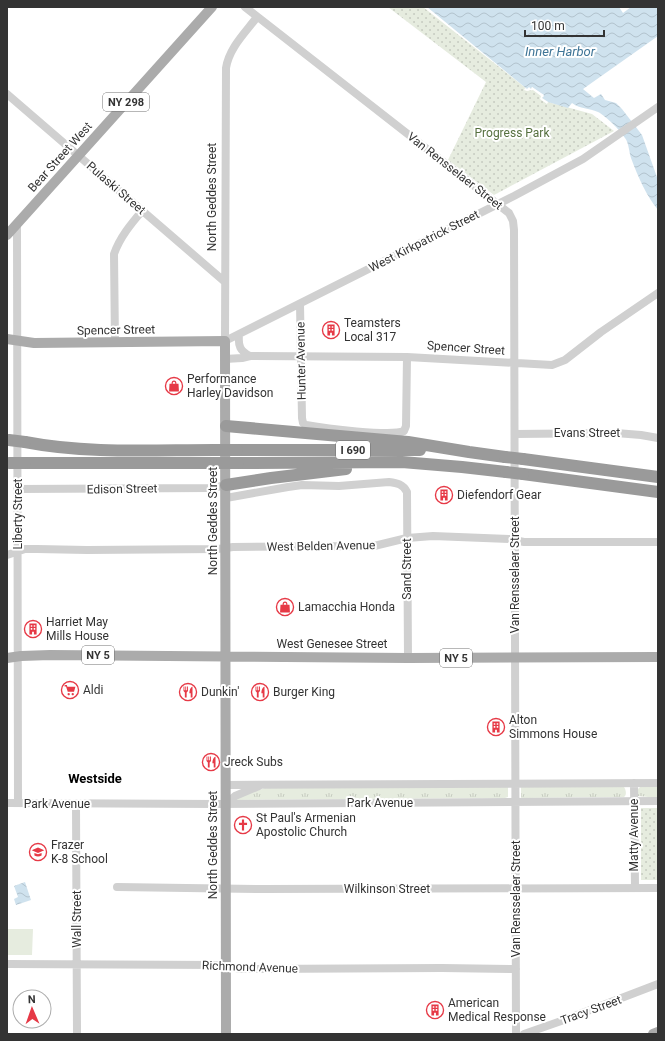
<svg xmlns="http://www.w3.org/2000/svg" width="665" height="1041" font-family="Roboto,sans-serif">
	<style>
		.grass { fill: url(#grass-tufts) }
		.park { fill: url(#park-dots) }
		.pitch { fill: #e6ecdf }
		.water { fill: url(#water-waves) }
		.pier { fill: #fff }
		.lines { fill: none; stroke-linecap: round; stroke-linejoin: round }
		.minor { stroke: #d0d0d0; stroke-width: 8 }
		.major { stroke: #ababab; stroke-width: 10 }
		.highway { stroke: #9a9a9a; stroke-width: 12 }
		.highway-bridge { stroke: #9a9a9a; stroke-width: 12 }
		.labels { text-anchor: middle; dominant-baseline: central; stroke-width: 4; stroke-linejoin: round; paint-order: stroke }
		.shield { fill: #fff; stroke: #707070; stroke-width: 1 }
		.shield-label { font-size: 11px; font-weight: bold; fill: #333 }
		.park-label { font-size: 12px; fill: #56703f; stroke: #fff }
		.street-label { font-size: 12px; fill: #333; stroke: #fff }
		.poi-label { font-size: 12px; fill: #333; stroke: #fff; text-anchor: start }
		.water-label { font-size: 13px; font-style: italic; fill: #3f7597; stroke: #fff }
		.neighbourhood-label { font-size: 13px; font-weight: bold; fill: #000; stroke: #fff }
	</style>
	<defs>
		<pattern id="grass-tufts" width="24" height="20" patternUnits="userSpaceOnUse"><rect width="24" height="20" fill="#e6ecdf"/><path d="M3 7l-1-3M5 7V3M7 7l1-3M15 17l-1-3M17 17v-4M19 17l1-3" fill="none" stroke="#c6cbc0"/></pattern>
		<pattern id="park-dots" width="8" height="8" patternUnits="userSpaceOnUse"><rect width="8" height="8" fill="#e6ecdf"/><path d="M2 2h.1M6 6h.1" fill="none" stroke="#c6cbc0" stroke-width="1.8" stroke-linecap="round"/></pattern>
		<pattern id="water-waves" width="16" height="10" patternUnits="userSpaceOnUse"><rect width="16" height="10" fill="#cfe2ee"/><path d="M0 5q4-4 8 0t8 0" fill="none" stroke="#b2c2cd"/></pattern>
	</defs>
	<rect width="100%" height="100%" fill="#fff"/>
	<path class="grass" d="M 641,786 L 658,786 L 658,798 L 638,796 L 638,789 Z
		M 508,787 L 508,797 L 505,798 L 235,800 L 236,798 L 265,788 Z
		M 521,787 L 624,787 C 626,790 627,795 624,797 L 525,798 L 521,798 Z"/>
	<path class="park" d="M 388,7 L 423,7 L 527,89 L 532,87 L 548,102 L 592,114 L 614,131 L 494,195 L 448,160 L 486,82 Z
		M 641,808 L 658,808 L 658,880 L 641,880 Z"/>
	<path class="pitch" d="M 7,929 L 33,929 L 32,955 L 7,955 Z"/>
	<path class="water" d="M 427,7 L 619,7 L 623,13 L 631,7 L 658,7 L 658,36 L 583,89 L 594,98 L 601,94 L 605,100 L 616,103 L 622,109 L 642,135 L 658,180 L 658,210 C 646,195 638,177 631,158 C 629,152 629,143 625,138 C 620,130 606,116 598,112 C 589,108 580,109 572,103 L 568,108 L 548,102 L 542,98 L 544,96 L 532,87 L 531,89 L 527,89 Z
		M 25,882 L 31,900 L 16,905 L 14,899 L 18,897 L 14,886 Z"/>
	<path class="pier" d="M 529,87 L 531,89 L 532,87 L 544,95 L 542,98 L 548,102 L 547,104 L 540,99 L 541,96 L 533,90 L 527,91 L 524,90 L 525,88 L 527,89 Z"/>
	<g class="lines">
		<path class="minor" d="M 245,7 L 509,213 L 513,221 L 514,230 L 516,1034
			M 257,17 C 245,33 229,48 226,68 L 225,341 L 514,196 L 583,159 L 658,107
			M 7,94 L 225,282
			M 17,225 L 18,803
			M 300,304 L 302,418 L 303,423 L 306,425 C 323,428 391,437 404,431 L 406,426 L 407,357
			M 239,335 C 238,346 240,351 250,356
			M 115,343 L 114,254 C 120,237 131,224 142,211
			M 225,359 L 242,358 L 250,356 L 407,357 L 552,365 L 565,360 L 601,332 L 658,293
			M 515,434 L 616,433 L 641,435 L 658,438
			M 18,489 L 212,488 L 226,485
			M 226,498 L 288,487 L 302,485 L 339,486 L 389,482 C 397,483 403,484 407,492 L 408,658
			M 7,555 L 25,549 L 37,549 L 87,550 L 218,549 L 233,547 L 374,546 L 407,538 L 433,536 L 509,539 L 524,542 L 658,542
			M 634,783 L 635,888
			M 225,785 L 658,783
			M 7,803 L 217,804 L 658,801
			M 76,804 L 77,1034
			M 225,804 L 235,796 L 259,786
			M 117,887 L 262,889 L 658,888
			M 7,964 L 220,965 L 241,969 L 442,968 L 516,969
			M 524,1034 L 564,1020 L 658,984"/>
		<path class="major" d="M 7,235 L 212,7
			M 7,339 L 34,343 L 225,341 L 226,1034
			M 7,658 L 21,656 L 50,655 L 408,658 L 658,657
			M 653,1034 L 658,1032"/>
		<path class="highway" d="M 226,426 L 408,442 L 469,452 L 505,457
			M 25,442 C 87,454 151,450 214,450
			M 237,450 L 420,450
			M 523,459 L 658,477
			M 25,463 L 215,463
			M 238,463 L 402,462 L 462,467 L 506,472
			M 523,474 L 658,492
			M 226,485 L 271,478 L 346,469"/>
		<path class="highway-bridge" d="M 9,440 L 25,442
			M 214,450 L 237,450
			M 505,457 L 523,459
			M 9,463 L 25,463
			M 215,463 L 238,463
			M 506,472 L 523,474"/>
	</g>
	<defs>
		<g id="building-ring" transform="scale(0.9)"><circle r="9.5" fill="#fff" stroke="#e63946" stroke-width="1.5"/><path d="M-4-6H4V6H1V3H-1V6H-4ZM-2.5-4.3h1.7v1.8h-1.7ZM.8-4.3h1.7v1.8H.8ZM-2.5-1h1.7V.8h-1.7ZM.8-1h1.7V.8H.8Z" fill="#e63946"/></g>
		<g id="shop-ring" transform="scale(0.9)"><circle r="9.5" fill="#fff" stroke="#e63946" stroke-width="1.5"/><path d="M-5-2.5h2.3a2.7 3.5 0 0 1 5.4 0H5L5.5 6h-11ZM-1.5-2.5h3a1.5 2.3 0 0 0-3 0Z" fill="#e63946"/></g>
		<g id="supermarket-ring" transform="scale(0.9)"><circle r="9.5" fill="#fff" stroke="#e63946" stroke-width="1.5"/><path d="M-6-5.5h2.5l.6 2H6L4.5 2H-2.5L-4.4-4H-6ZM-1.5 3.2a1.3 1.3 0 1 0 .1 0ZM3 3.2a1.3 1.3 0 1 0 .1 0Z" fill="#e63946"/></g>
		<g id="restaurant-ring" transform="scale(0.9)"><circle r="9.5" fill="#fff" stroke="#e63946" stroke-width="1.5"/><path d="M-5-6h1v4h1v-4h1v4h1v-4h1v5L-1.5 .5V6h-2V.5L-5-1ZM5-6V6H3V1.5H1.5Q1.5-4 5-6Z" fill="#e63946"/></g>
		<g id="church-ring" transform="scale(0.9)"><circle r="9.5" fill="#fff" stroke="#e63946" stroke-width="1.5"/><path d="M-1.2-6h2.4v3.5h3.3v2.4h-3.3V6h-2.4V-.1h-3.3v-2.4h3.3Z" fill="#e63946"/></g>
		<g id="school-ring" transform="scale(0.9)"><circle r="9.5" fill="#fff" stroke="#e63946" stroke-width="1.5"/><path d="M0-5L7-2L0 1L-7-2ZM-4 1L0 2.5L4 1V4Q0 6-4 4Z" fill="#e63946"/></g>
	</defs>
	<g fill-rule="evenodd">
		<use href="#building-ring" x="331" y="330"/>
		<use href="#shop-ring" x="174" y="386"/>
		<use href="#building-ring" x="444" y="495"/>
		<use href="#shop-ring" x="285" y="607"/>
		<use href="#building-ring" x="33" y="629"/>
		<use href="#supermarket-ring" x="70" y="690"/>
		<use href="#restaurant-ring" x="188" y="692"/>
		<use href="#restaurant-ring" x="260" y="692"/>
		<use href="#building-ring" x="496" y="727"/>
		<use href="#restaurant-ring" x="211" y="762"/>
		<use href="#church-ring" x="243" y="825"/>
		<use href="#school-ring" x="38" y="852"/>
		<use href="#building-ring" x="435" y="1010"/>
	</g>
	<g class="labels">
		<g class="shield">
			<rect x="103" y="93" width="46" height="18" rx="3"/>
			<rect x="336" y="441" width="34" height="18" rx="3"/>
			<rect x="82" y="646" width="32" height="18" rx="3"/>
			<rect x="440" y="649" width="32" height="18" rx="3"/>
		</g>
		<g class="shield-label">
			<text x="126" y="102">NY 298</text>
			<text x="353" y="450">I 690</text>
			<text x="98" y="655">NY 5</text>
			<text x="456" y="658">NY 5</text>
		</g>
		<g class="park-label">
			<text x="512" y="133">Progress Park</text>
		</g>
		<g class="street-label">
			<text transform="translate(60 157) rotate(-48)">Bear Street West</text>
			<text transform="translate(455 171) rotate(38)">Van Rensselaer Street</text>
			<text transform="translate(116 188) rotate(41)">Pulaski Street</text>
			<text transform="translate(212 197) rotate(-90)">North Geddes Street</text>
			<text transform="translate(424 241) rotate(-27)">West Kirkpatrick Street</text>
			<text transform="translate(116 330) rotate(-1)">Spencer Street</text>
			<text transform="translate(466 348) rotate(4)">Spencer Street</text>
			<text transform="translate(301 361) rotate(-91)">Hunter Avenue</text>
			<text x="587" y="433">Evans Street</text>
			<text transform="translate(122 489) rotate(-1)">Edison Street</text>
			<text transform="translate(18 514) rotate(-90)">Liberty Street</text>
			<text transform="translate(213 521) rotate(-90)">North Geddes Street</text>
			<text transform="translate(321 546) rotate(-1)">West Belden Avenue</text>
			<text transform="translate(407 569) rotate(-90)">Sand Street</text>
			<text transform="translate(515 575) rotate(-90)">Van Rensselaer Street</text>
			<text x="332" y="644">West Genesee Street</text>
			<text x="380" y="803">Park Avenue</text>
			<text x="57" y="804">Park Avenue</text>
			<text transform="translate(634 835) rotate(-90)">Matty Avenue</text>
			<text transform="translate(213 845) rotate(-90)">North Geddes Street</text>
			<text x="387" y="889">Wilkinson Street</text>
			<text transform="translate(516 899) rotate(-90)">Van Rensselaer Street</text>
			<text transform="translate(77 919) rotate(-90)">Wall Street</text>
			<text transform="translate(250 967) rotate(2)">Richmond Avenue</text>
			<text transform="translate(591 1010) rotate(-20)">Tracy Street</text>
		</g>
		<g class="poi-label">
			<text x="344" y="323">Teamsters<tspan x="344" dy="14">Local 317</tspan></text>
			<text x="187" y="379">Performance<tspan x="187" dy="14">Harley Davidson</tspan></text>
			<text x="457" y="495">Diefendorf Gear</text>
			<text x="298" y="607">Lamacchia Honda</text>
			<text x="46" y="622">Harriet May<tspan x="46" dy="14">Mills House</tspan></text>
			<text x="83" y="690">Aldi</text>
			<text x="201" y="692">Dunkin'</text>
			<text x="273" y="692">Burger King</text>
			<text x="509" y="720">Alton<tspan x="509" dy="14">Simmons House</tspan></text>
			<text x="224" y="762">Jreck Subs</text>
			<text x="256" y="818">St Paul's Armenian<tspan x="256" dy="14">Apostolic Church</tspan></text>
			<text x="51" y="845">Frazer<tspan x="51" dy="14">K-8 School</tspan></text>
			<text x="448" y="1003">American<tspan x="448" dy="14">Medical Response</tspan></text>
		</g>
		<g class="water-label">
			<text x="560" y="51">Inner Harbor</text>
		</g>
		<g class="neighbourhood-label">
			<text x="95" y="778">Westside</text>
		</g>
	</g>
	<rect width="665" height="1041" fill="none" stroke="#333333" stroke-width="16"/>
	<g transform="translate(32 1009) rotate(358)"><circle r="19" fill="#ffffff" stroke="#adadad"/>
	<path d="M0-3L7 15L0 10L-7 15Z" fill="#e63946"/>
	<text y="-6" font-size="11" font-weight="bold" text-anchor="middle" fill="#333333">N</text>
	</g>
	<path d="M525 30v6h79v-6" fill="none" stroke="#333333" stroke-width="2"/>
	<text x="531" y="30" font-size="12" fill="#333333" stroke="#ffffff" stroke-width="3" paint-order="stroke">100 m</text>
</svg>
